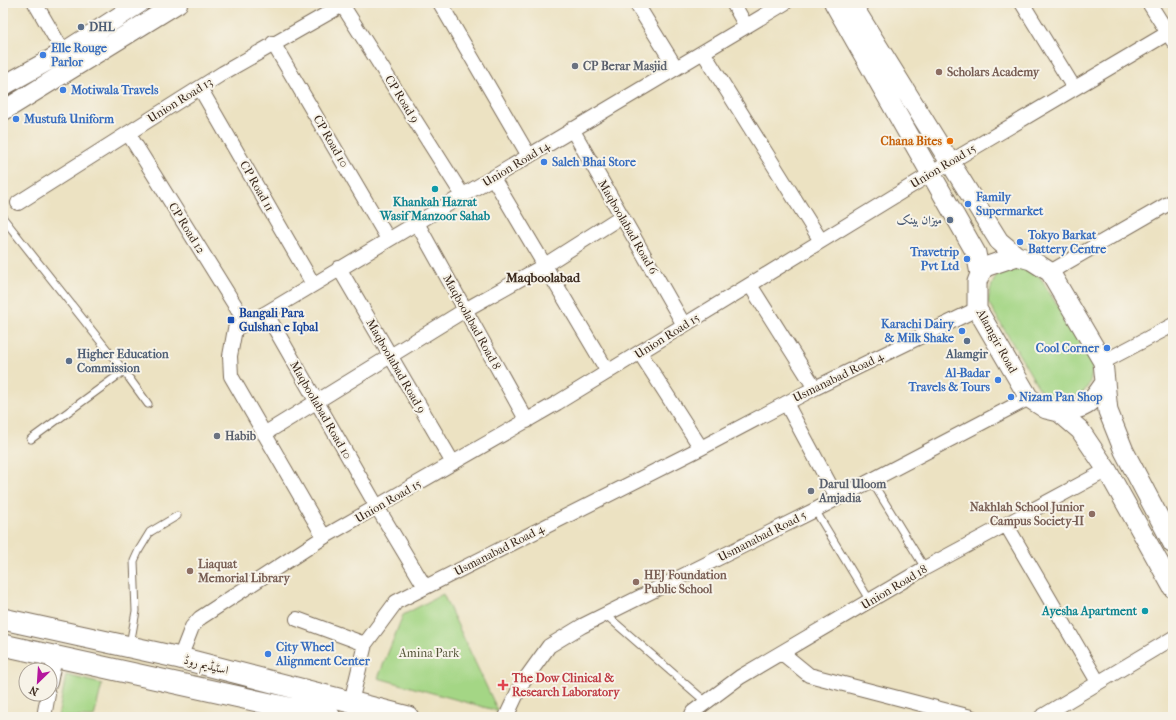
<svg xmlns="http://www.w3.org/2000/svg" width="1176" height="720" font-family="'IM FELL French Canon',Amiri,serif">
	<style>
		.green { fill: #a4d685; stroke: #708052 }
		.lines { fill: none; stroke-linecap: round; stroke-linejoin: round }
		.lane-casing { stroke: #796a57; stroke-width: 9 }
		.street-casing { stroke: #796a57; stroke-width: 16 }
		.secondary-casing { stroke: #796a57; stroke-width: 21 }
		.primary-casing { stroke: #796a57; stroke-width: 23 }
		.lane { stroke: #fff; stroke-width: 7 }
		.street { stroke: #fff; stroke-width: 14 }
		.secondary { stroke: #fff; stroke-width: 19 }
		.primary { stroke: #fff; stroke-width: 21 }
		.service-dot { fill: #5c6f8a; stroke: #f7f3e8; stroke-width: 1.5 }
		.shop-dot { fill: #3f7fe0; stroke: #f7f3e8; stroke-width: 1.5 }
		.worship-dot { fill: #6b7280; stroke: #f7f3e8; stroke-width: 1.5 }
		.education-dot { fill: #8d6e63; stroke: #f7f3e8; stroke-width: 1.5 }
		.food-dot { fill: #e8710a; stroke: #f7f3e8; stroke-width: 1.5 }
		.culture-dot { fill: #0f9aa8; stroke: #f7f3e8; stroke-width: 1.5 }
		.transit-dot { fill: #1a4fb4; stroke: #f7f3e8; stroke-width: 1.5 }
		.health-dot { fill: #e0444e; stroke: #f7f3e8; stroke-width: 1.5 }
		.labels { text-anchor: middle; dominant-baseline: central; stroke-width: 4; stroke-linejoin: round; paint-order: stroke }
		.service-label { font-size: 12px; font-weight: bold; fill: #4e5e75; stroke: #f7f3e8; text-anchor: start }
		.shop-label { font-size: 12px; font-weight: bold; fill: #366cbe; stroke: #f7f3e8; text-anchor: start }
		.worship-label { font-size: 12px; font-weight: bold; fill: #5b616d; stroke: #f7f3e8; text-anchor: start }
		.education-label { font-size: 12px; font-weight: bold; fill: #785e54; stroke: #f7f3e8; text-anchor: start }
		.street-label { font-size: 12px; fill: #3b2a1e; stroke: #f7f3e8 }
		.food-label { font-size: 12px; font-weight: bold; fill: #c56008; stroke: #f7f3e8; text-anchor: end }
		.culture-label { font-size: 12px; font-weight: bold; fill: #0d838f; stroke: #f7f3e8 }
		.transit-label { font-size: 12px; font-weight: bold; fill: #164399; stroke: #f7f3e8; text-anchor: start }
		.park-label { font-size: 12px; fill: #555538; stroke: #f7f3e8 }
		.health-label { font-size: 12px; font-weight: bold; fill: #be3a42; stroke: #f7f3e8; text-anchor: start }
		.neighbourhood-label { font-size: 13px; font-weight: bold; fill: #3b2a1e; stroke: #f7f3e8 }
	</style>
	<rect width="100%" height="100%" fill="#f7f3e8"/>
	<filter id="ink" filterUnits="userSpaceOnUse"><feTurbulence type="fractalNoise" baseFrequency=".025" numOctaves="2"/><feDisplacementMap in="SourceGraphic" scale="8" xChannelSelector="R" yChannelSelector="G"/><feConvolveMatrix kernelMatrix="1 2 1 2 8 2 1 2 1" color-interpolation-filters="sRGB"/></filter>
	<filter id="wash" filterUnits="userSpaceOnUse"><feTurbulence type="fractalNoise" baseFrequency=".012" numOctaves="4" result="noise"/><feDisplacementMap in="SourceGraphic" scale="16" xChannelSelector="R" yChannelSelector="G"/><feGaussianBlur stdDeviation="0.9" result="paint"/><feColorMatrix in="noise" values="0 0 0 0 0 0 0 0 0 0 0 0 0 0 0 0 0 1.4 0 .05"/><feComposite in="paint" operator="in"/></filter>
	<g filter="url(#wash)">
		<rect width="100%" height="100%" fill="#ece2c2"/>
		<path class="green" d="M 1014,267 L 1027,267 L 1040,277 L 1092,363 C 1094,395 1072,406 1043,395 L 988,302 C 990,288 993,279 1002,268 Z
			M 443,594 L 498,711 L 378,678 L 403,615 Z
			M 66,675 L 102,684 L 94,717 L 58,717 Z"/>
	</g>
	<g filter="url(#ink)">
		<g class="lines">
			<g class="lane-casing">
				<path id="lane" d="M 3,218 L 124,371 L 148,404
					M 31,439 L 124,371
					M 871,480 L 925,568
					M 815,510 L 870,601
					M 605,614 L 706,702
					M 130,645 L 136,611 L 134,561 L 139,550 L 150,532 L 177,516"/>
			</g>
			<g class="street-casing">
				<path id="street" d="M 35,3 L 68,60
					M 341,3 L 463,196
					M 440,3 L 529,156
					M 636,3 L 676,68
					M 733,3 L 746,26
					M 1022,3 L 1074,88
					M 1149,3 L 1173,41
					M 273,43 L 388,239
					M 703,52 L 821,241
					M 200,88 L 313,284
					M 572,129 L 684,325
					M 128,133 L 246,323
					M 493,178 L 608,372
					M 18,203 L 223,73 L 346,3
					M 417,223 L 527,421
					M 339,268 L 453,463
					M 1050,272 L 1173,201
					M 750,285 L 815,388
					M 266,313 L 377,507 L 425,587
					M 640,353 L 701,448
					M 1103,362 L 1173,325
					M 786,403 L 837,498
					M 264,434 L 465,310 L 545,265 L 622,216
					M 1007,526 L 1098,682
					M 324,537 L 231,376 L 230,356 L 235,329 L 266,313 L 785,3
					M 297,619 L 365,644
					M 782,653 L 809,675 L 971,717
					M 180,658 L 192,627 L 200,618 L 324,537 L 557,403 L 950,162 L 1173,30
					M 50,683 L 55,657
					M 351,702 L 365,644 L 396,602 L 701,448 L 815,388 L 977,309
					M 44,717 L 48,694
					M 506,717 L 521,685 L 549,646 L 582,626 L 815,510 L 1029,398
					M 691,717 L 693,712 L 740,677 L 925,568 L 1107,470
					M 1041,717 L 1173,638"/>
			</g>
			<g class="secondary-casing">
				<path id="secondary" d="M 834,3 L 976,253 L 980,274 L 977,282 L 977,309 L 1029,398 L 1046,409 L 1059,412 L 1080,430 L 1107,470 L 1173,588
					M 851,3 L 999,241 L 1017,256 L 1031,260 L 1050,272 L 1103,362 L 1108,411 L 1124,451 L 1173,544
					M 3,86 L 64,52 L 140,3
					M 3,111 L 178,3
					M 980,274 L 985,267 L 1017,256
					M 1059,412 C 1086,409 1089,406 1104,384"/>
			</g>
			<g class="primary-casing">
				<path id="primary" d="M 3,619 L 180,658 L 408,717
					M 3,645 L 330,717"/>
			</g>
			<use href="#lane" class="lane"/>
			<use href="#street" class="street"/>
			<use href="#secondary" class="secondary"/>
			<use href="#primary" class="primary"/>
		</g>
	</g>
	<g class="service-dot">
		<circle cx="81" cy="27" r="4"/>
		<circle cx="950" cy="220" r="4"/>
		<circle cx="967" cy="341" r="4"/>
		<circle cx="69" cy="361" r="4"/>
	</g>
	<g class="shop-dot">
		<circle cx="43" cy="55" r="4"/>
		<circle cx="63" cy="90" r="4"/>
		<circle cx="16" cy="119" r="4"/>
		<circle cx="544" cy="162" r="4"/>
		<circle cx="968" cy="204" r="4"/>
		<circle cx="1020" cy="242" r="4"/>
		<circle cx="967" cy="259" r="4"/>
		<circle cx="962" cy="331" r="4"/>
		<circle cx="1107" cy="348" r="4"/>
		<circle cx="998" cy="380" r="4"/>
		<circle cx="1011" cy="397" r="4"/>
		<circle cx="268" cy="654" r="4"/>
	</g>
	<g class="worship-dot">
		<circle cx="575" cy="66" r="4"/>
		<circle cx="217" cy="436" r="4"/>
		<circle cx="811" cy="491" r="4"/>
	</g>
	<g class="education-dot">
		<circle cx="939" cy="72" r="4"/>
		<circle cx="1092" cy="514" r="4"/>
		<circle cx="190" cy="571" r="4"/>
		<circle cx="636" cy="582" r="4"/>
	</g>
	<circle class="food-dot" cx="950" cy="141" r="4"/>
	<g class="culture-dot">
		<circle cx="435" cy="189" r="4"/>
		<circle cx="1145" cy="611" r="4"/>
	</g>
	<rect class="transit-dot" x="227" y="316" width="8" height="8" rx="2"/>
	<path class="health-dot" d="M501 679h4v4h4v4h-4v4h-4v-4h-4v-4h4z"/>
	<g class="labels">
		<g class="service-label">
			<text x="89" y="27">DHL</text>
			<text x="942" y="220" text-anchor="end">میزان بینک</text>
			<text x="77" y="354">Higher Education<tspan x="77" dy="14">Commission</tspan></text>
			<text x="967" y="354" text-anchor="middle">Alamgir</text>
		</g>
		<g class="shop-label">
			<text x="51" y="48">Elle Rouge<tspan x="51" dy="14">Parlor</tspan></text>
			<text x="71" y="90">Motiwala Travels</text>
			<text x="24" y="119">Mustufa Uniform</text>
			<text x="552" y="162">Saleh Bhai Store</text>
			<text x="976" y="197">Family<tspan x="976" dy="14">Supermarket</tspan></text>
			<text x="1028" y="235">Tokyo Barkat<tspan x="1028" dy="14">Battery Centre</tspan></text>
			<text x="959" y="252" text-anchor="end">Travetrip<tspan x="959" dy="14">Pvt Ltd</tspan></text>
			<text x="954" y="324" text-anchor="end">Karachi Dairy<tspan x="954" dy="14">&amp; Milk Shake</tspan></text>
			<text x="1099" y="348" text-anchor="end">Cool Corner</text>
			<text x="990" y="373" text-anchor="end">Al-Badar<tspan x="990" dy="14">Travels &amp; Tours</tspan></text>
			<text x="1019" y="397">Nizam Pan Shop</text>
			<text x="276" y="647">City Wheel<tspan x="276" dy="14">Alignment Center</tspan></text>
		</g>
		<g class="worship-label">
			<text x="583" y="66">CP Berar Masjid</text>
			<text x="225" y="436">Habib</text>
			<text x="819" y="484">Darul Uloom<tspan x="819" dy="14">Amjadia</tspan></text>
		</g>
		<g class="education-label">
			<text x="947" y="72">Scholars Academy</text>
			<text x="1084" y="507" text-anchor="end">Nakhlah School Junior<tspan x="1084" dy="14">Campus Society-II</tspan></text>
			<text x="198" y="564">Liaquat<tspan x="198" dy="14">Memorial Library</tspan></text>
			<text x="644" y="575">HEJ Foundation<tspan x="644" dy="14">Public School</tspan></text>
		</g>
		<g class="street-label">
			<text transform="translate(402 99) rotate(58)">CP Road 9</text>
			<text transform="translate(180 100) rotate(-32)">Union Road 13</text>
			<text transform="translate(331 141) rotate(60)">CP Road 10</text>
			<text transform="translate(516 164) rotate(-31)">Union Road 14</text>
			<text transform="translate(943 166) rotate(-31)">Union Road 15</text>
			<text transform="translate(257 186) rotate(60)">CP Road 11</text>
			<text transform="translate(628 227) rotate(60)">Maqboolabad Road 6</text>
			<text transform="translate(187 228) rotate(58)">CP Road 12</text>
			<text transform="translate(472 322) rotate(61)">Maqboolabad Road 8</text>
			<text transform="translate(667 336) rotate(-32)">Union Road 15</text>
			<text transform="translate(997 341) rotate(61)">Alamgir Road</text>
			<text transform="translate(396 366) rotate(60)">Maqboolabad Road 9</text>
			<text transform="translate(838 377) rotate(-26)">Usmanabad Road 4</text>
			<text transform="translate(321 410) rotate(60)">Maqboolabad Road 10</text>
			<text transform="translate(388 501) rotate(-30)">Union Road 15</text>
			<text transform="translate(762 536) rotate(-27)">Usmanabad Road 5</text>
			<text transform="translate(499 550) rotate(-27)">Usmanabad Road 4</text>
			<text transform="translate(894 587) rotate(-31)">Union Road 18</text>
			<text transform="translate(206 665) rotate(14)">اسٹیڈیم روڈ</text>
		</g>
		<g class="food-label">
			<text x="942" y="141">Chana Bites</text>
		</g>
		<g class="culture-label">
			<text x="435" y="202">Khankah Hazrat<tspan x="435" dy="14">Wasif Manzoor Sahab</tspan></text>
			<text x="1137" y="611" text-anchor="end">Ayesha Apartment</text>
		</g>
		<g class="transit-label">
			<text x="239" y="313">Bangali Para<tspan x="239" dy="14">Gulshan e Iqbal</tspan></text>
		</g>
		<g class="park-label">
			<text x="429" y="653">Amina Park</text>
		</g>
		<g class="health-label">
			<text x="512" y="678">The Dow Clinical &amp;<tspan x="512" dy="14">Research Laboratory</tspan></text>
		</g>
		<g class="neighbourhood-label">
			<text x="543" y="277">Maqboolabad</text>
		</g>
	</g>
	<rect width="1176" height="720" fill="none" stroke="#f7f3e8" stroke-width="16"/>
	<g transform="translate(38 682) rotate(205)"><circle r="19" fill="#f7f3e8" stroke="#aca397"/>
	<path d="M0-3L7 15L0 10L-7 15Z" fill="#b5179e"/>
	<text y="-6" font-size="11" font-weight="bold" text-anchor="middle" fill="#3b2a1e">N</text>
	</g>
</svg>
